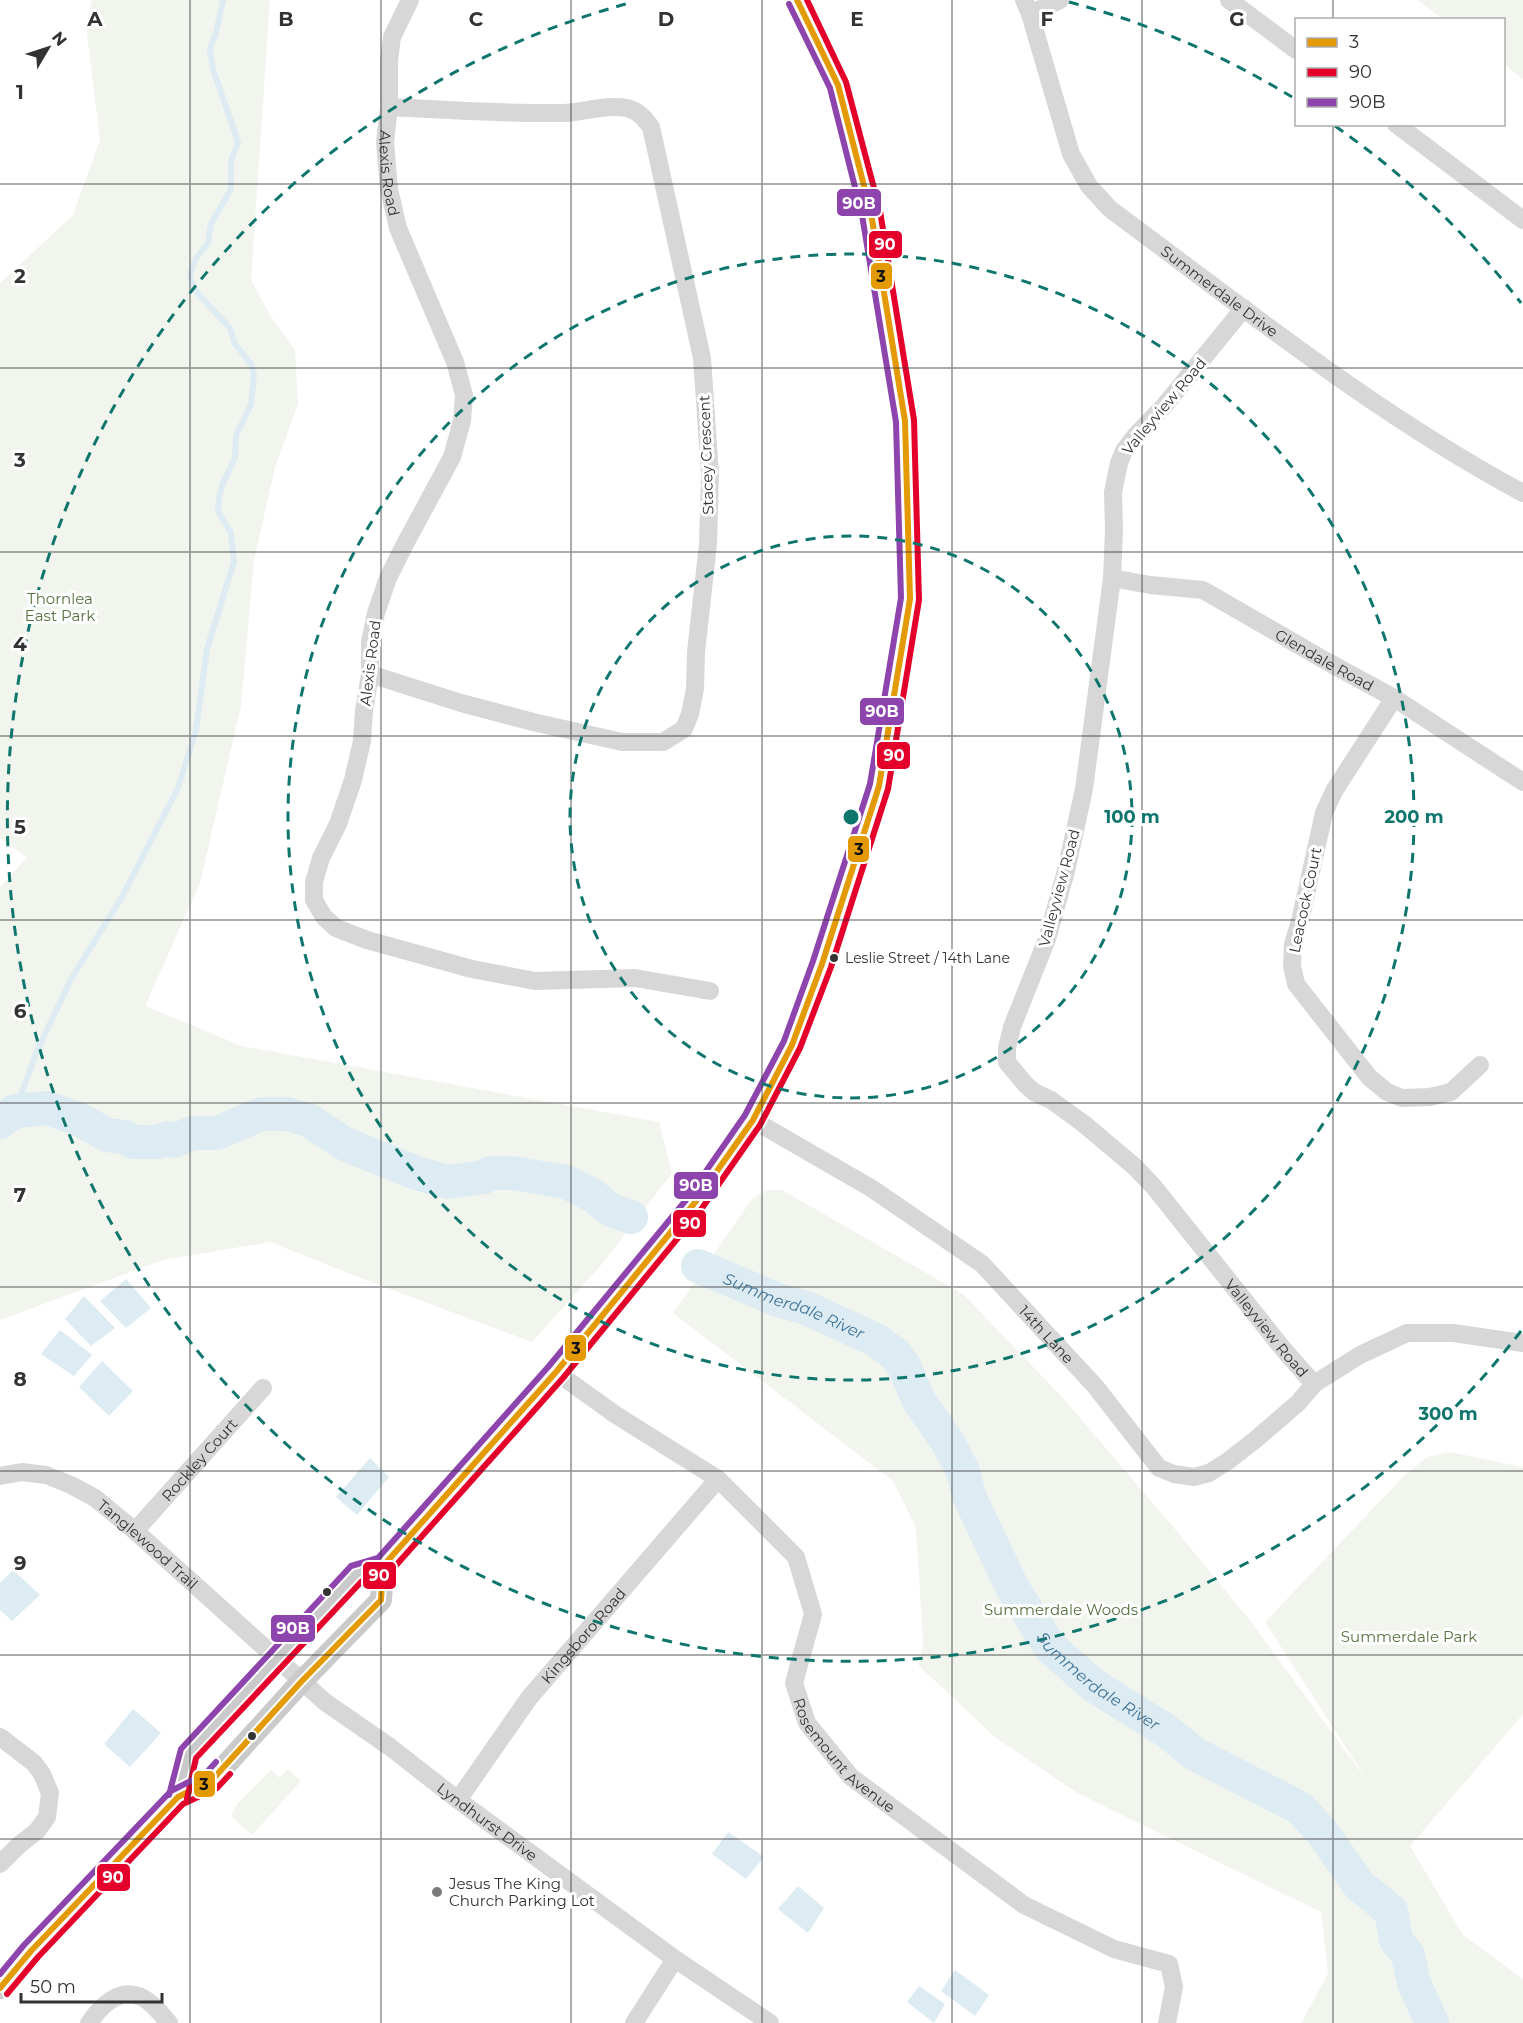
<svg xmlns="http://www.w3.org/2000/svg" width="1523" height="2023" font-family="Montserrat,sans-serif">
	<style>
		.green { fill: #f1f5ed }
		.water { fill: #ddebf3 }
		.lines { fill: none; stroke-linecap: round; stroke-linejoin: round }
		.stream { stroke: #ddebf3; stroke-width: 6 }
		.river { stroke: #ddebf3; stroke-width: 34 }
		.minor { stroke: #d7d7d7; stroke-width: 18 }
		.major { stroke: #cacaca; stroke-width: 22 }
		.bus-1-casing { stroke: #fff; stroke-width: 10 }
		.bus-2-casing { stroke: #fff; stroke-width: 10 }
		.bus-3-casing { stroke: #fff; stroke-width: 10 }
		.bus-1 { stroke: #e39a05; stroke-width: 6 }
		.bus-2 { stroke: #e4002b; stroke-width: 6 }
		.bus-3 { stroke: #8e44ad; stroke-width: 6 }
		.grid { fill: none; stroke: #333; stroke-width: 1.5; stroke-opacity: 0.55 }
		.ring { fill: none; stroke: #0f766e; stroke-width: 3; stroke-dasharray: 10 8 }
		.bus-dot { fill: #333; stroke: #fff; stroke-width: 2 }
		.poi-dot { fill: #7a7a7a; stroke: #fff; stroke-width: 2 }
		.labels { text-anchor: middle; dominant-baseline: central; stroke-width: 6; stroke-linejoin: round; paint-order: stroke }
		.bus-label { font-size: 14px; fill: #333; stroke: #fff; text-anchor: start }
		.street-label { font-size: 15px; fill: #333; stroke: #fff }
		.park-label { font-size: 15px; fill: #56703f; stroke: #fff }
		.poi-label { font-size: 15px; fill: #333; stroke: #fff; text-anchor: start }
		.water-label { font-size: 16px; font-style: italic; fill: #3f7597; stroke: #fff }
		.grid-label { font-size: 20px; text-anchor: middle; font-weight: bold; fill: #333; stroke: #fff; stroke-width: 6; stroke-linejoin: round; paint-order: stroke }
		.centre { fill: #0f766e; stroke: #fff; stroke-width: 3 }
		.ring-label { font-size: 18px; text-anchor: middle; font-weight: bold; fill: #0f766e; stroke: #fff; stroke-width: 6; stroke-linejoin: round; paint-order: stroke }
		.line-badge { stroke: #fff; stroke-width: 2 }
		.badge-label { font-size: 16px; text-anchor: middle; font-weight: bold; fill: #fff }
		.pale-badge-label { font-size: 16px; text-anchor: middle; font-weight: bold; fill: #111 }
	</style>
	<rect width="100%" height="100%" fill="#fff"/>
	<path class="green" d="M 92,0 L 270,0 L 251,280 L 270,315 L 295,350 L 298,404 L 275,467 L 254,561 L 241,706 L 200,883 L 145,1006 L 242,1046 L 659,1122 L 672,1173 L 602,1264 L 532,1342 L 363,1279 L 270,1242 L 163,1260 L 0,1320 L 0,887 L 27,858 L 0,838 L 0,283 L 73,215 L 100,140 L 86,26 Z
		M 1417,0 L 1523,0 L 1523,79 L 1504,64 L 1504,20 L 1443,19 Z
		M 767,1190 L 782,1190 L 963,1294 L 1064,1399 L 1179,1534 L 1252,1623 L 1368,1782 L 1265,1622 L 1404,1476 L 1427,1457 L 1450,1452 L 1523,1467 L 1523,1714 L 1410,1846 L 1463,1935 L 1523,1979 L 1523,2023 L 1301,2023 L 1328,1974 L 1321,1912 L 1079,1794 L 996,1738 L 919,1666 L 923,1641 L 916,1528 L 893,1481 L 673,1313 L 752,1199 Z
		M 288,1769 L 301,1781 L 252,1835 L 231,1816 L 237,1804 L 271,1770 L 280,1778 Z"/>
	<path class="water" d="M 126,1279 L 151,1308 L 126,1328 L 100,1301 Z
		M 84,1296 L 115,1328 L 91,1346 L 65,1319 Z
		M 60,1330 L 92,1355 L 74,1376 L 41,1354 Z
		M 102,1361 L 133,1391 L 109,1416 L 79,1387 Z
		M 370,1458 L 389,1477 L 357,1515 L 336,1497 Z
		M 13,1570 L 40,1595 L 12,1621 L 0,1610 L 0,1583 Z
		M 133,1709 L 161,1733 L 130,1767 L 104,1744 Z
		M 728,1832 L 764,1857 L 746,1879 L 712,1854 Z
		M 798,1886 L 824,1908 L 808,1933 L 778,1909 Z
		M 955,1970 L 989,1995 L 975,2016 L 941,1991 Z
		M 919,1986 L 945,2004 L 934,2023 L 907,2002 Z"/>
	<g class="lines">
		<path class="stream" d="M 15,1111 L 37,1051 L 71,979 L 122,897 L 178,788 L 196,730 L 207,649 L 234,562 L 231,533 L 218,511 L 219,497 L 223,483 L 235,458 L 236,436 L 251,404 L 254,375 L 251,364 L 235,344 L 230,328 L 198,294 L 192,285 L 190,274 L 195,260 L 208,243 L 211,224 L 231,189 L 231,161 L 238,142 L 213,69 L 210,51 L 211,45 L 216,33 L 223,0"/>
		<g class="river">
			<path d="M 0,1122 L 15,1111 L 47,1108 L 79,1119 L 107,1135 L 125,1137 L 133,1142 L 158,1142 L 169,1138 L 174,1141 L 192,1133 L 217,1133 L 261,1114 L 287,1114 L 308,1120 L 345,1144 L 416,1173 L 448,1182 L 484,1177 L 490,1173 L 512,1173 L 566,1182 L 592,1195 L 611,1210 L 631,1217"/>
			<path id="s1" d="M 698,1266 L 778,1300 L 806,1308 L 876,1340 L 895,1354 L 904,1366 L 919,1401 L 947,1441 L 963,1471 L 969,1496 L 1012,1587 L 1050,1647 L 1093,1685 L 1165,1730 L 1195,1754 L 1300,1808 L 1322,1832 L 1359,1885 L 1391,1911 L 1396,1940 L 1408,1955 L 1414,1983 L 1432,2023"/>
		</g>
		<g class="minor">
			<path id="s2" d="M 410,0 L 392,37 L 389,61 L 389,107 L 385,142 L 389,189 L 398,228 L 455,362 L 464,395 L 462,421 L 452,457 L 405,544 L 388,578 L 376,613 L 370,642 L 370,674 L 364,711 L 362,741 L 353,780 L 338,824 L 321,858 L 314,882 L 314,900 L 324,917 L 336,928 L 367,940 L 472,969 L 535,981 L 635,978 L 710,991"/>
			<path id="s3" d="M 1024,0 L 1030,14 L 1071,154 L 1089,186 L 1110,209 C 1244,308 1376,414 1523,493"/>
			<path d="M 1229,0 L 1296,50"/>
			<path d="M 1030,14 L 1060,0"/>
			<path d="M 1396,124 L 1523,220"/>
			<path id="s4" d="M 1244,308 L 1164,406 L 1136,435 L 1124,451 L 1119,463 L 1113,492 L 1114,530 L 1112,578 L 1084,789 L 1066,871 L 1047,939 L 1012,1027 L 1007,1048 L 1007,1062 L 1025,1084 L 1034,1092 L 1051,1100 L 1084,1124 L 1135,1167 L 1154,1187 L 1284,1350 L 1314,1384"/>
			<path id="s5" d="M 1112,578 L 1150,585 L 1203,590 L 1326,661 L 1394,698 L 1523,782"/>
			<path d="M 370,674 L 461,703 L 533,722 L 622,742 L 663,742 L 684,729 L 690,714 L 695,689 L 696,652 L 708,544 L 710,474 L 702,358 L 651,127 C 644,118 639,111 627,108 C 607,104 584,112 563,113 C 505,114 447,110 389,107"/>
			<path d="M 1394,698 L 1334,791 L 1324,813 L 1300,921 L 1293,944 L 1292,966 L 1296,984 L 1369,1077 L 1387,1092 L 1402,1098 L 1430,1097 L 1451,1092 L 1480,1065"/>
			<path id="s6" d="M 753,1120 L 871,1188 L 982,1264 L 1095,1386 L 1159,1468 L 1174,1474 L 1194,1477 L 1209,1473 L 1228,1461 L 1255,1440 L 1298,1403 L 1314,1384 L 1360,1355 L 1407,1333 L 1453,1333 L 1523,1343"/>
			<path id="s7" d="M 556,1372 L 616,1415 L 718,1479 L 796,1557 L 813,1614 L 794,1683 L 807,1723 L 851,1777 L 1024,1905 L 1114,1949 L 1169,1964 L 1174,1987 L 1167,2023"/>
			<path id="s8" d="M 0,1476 L 22,1472 L 46,1475 L 71,1485 L 95,1498 L 135,1531 L 325,1702 L 390,1747 L 458,1800 L 675,1959 L 770,2023"/>
			<path id="s9" d="M 135,1531 L 263,1388"/>
			<path d="M 0,1737 L 34,1763 L 42,1774 L 50,1793 L 47,1817 L 37,1831 L 19,1845 L 0,1864"/>
			<path id="s10" d="M 458,1800 L 529,1698 L 718,1479"/>
			<path d="M 89,2023 C 100,2007 119,1987 141,1997 C 151,2001 162,2015 169,2023"/>
			<path d="M 634,2023 L 675,1959"/>
		</g>
		<path class="major" d="M 178,1797 L 188,1754 L 357,1573 L 383,1566 L 556,1372 L 693,1205 L 753,1120 L 792,1045 L 822,964 L 879,786 L 910,599 L 905,421 L 871,213 L 838,85 L 797,0
			M 0,1988 L 31,1951 L 178,1797 L 212,1780 L 301,1682 L 381,1600 L 383,1566"/>
		<g class="bus-1-casing">
			<path id="bus-1" d="M 0,1988 L 31,1951 L 178,1797 L 212,1780 L 301,1682 L 381,1600 L 383,1566 L 556,1372 L 693,1205 L 753,1120 L 792,1045 L 822,964 L 879,786 L 910,599 L 905,421 L 871,213 L 838,85 L 797,0"/>
		</g>
		<g class="bus-2-casing">
			<path id="bus-2" d="M 187,1799 L 196,1758 L 362,1581 L 390,1572 L 563,1378 L 700,1211 L 760,1125 L 800,1048 L 831,967 L 888,789 L 919,600 L 914,420 L 880,211 L 846,82 L 807,0
				M 7,1994 L 38,1957 L 183,1804 L 217,1788 L 230,1774"/>
		</g>
		<g class="bus-3-casing">
			<path id="bus-3" d="M 169,1795 L 181,1749 L 351,1566 L 378,1558 L 549,1366 L 686,1200 L 745,1115 L 784,1041 L 813,961 L 870,784 L 901,598 L 896,422 L 862,215 L 830,88 L 789,4
				M 0,1974 L 24,1945 L 171,1791 L 206,1773 L 216,1762"/>
		</g>
		<use href="#bus-1" class="bus-1"/>
		<use href="#bus-2" class="bus-2"/>
		<use href="#bus-3" class="bus-3"/>
	</g>
	<path class="grid" d="M 190,0 L 190,2023M 381,0 L 381,2023M 571,0 L 571,2023M 762,0 L 762,2023M 952,0 L 952,2023M 1142,0 L 1142,2023M 1333,0 L 1333,20M 1333,124 L 1333,2023M 0,184 L 1523,184M 0,368 L 1523,368M 0,552 L 1523,552M 0,736 L 1523,736M 0,920 L 1523,920M 0,1103 L 1523,1103M 0,1287 L 1523,1287M 0,1471 L 1523,1471M 0,1655 L 1523,1655M 0,1839 L 1523,1839"/>
	<g class="ring">
		<circle cx="851" cy="817" r="281"/>
		<circle cx="851" cy="817" r="563"/>
		<path d="M1521 1331A844 844 0 1 1 633 2M1069 2A844 844 0 0 1 1292 97M1335 126A844 844 0 0 1 1521 303"/>
	</g>
	<g class="bus-dot">
		<circle cx="834" cy="958" r="5"/>
		<circle cx="327" cy="1592" r="5"/>
		<circle cx="252" cy="1736" r="5"/>
	</g>
	<circle class="poi-dot" cx="437" cy="1892" r="6"/>
	<g class="labels">
		<g class="bus-label">
			<text x="845" y="958">Leslie Street / 14th Lane</text>
		</g>
		<g class="street-label">
			<text stroke="none"><textPath href="#s2" startOffset="178">Alexis Road</textPath></text>
			<text stroke="none"><textPath href="#s3" startOffset="366">Summerdale Drive</textPath></text>
			<text transform="translate(1164 406) rotate(-50)">Valleyview Road</text>
			<text transform="translate(706 455) rotate(-92)">Stacey Crescent</text>
			<text stroke="none"><textPath href="#s5" startOffset="232">Glendale Road</textPath></text>
			<text transform="translate(370 663) rotate(-83)">Alexis Road</text>
			<text transform="translate(1059 888) rotate(-75)">Valleyview Road</text>
			<text transform="translate(1305 900) rotate(-78)">Leacock Court</text>
			<text stroke="none"><textPath href="#s4" startOffset="1188">Valleyview Road</textPath></text>
			<text stroke="none"><textPath href="#s6" startOffset="366">14th Lane</textPath></text>
			<text stroke="none"><textPath href="#s9" startOffset="96">Rockley Court</textPath></text>
			<text stroke="none"><textPath href="#s8" startOffset="171">Tanglewood Trail</textPath></text>
			<text stroke="none"><textPath href="#s10" startOffset="207">Kingsboro Road</textPath></text>
			<text stroke="none"><textPath href="#s7" startOffset="526">Rosemount Avenue</textPath></text>
			<text stroke="none"><textPath href="#s8" startOffset="610">Lyndhurst Drive</textPath></text>
		</g>
		<g class="park-label">
			<text x="60" y="598">Thornlea<tspan x="60" dy="17">East Park</tspan></text>
			<text x="1061" y="1609">Summerdale Woods</text>
			<text x="1409" y="1636">Summerdale Park</text>
		</g>
		<g class="poi-label">
			<text x="449" y="1883">Jesus The King<tspan x="449" dy="17">Church Parking Lot</tspan></text>
		</g>
		<g class="water-label">
			<text stroke="none"><textPath href="#s1" startOffset="104">Summerdale River</textPath></text>
			<text stroke="none"><textPath href="#s1" startOffset="609">Summerdale River</textPath></text>
		</g>
	</g>
	<g class="grid-label">
		<text x="95" y="26">A</text>
		<text x="286" y="26">B</text>
		<text x="476" y="26">C</text>
		<text x="666" y="26">D</text>
		<text x="857" y="26">E</text>
		<text x="1047" y="26">F</text>
		<text x="1237" y="26">G</text>
		<text x="20" y="99">1</text>
		<text x="20" y="283">2</text>
		<text x="20" y="467">3</text>
		<text x="20" y="651">4</text>
		<text x="20" y="834">5</text>
		<text x="20" y="1018">6</text>
		<text x="20" y="1202">7</text>
		<text x="20" y="1386">8</text>
		<text x="20" y="1570">9</text>
	</g>
	<circle cx="851" cy="817" r="9" class="centre"/>
	<g class="ring-label">
		<text x="1132" y="823">100 m</text>
		<text x="1414" y="823">200 m</text>
		<text x="1448" y="1420">300 m</text>
	</g>
	<g class="line-badge">
		<rect x="836" y="188" width="46" height="29" rx="6" fill="#8e44ad"/>
		<rect x="868" y="230" width="35" height="29" rx="6" fill="#e4002b"/>
		<rect x="870" y="262" width="23" height="28" rx="6" fill="#e39a05"/>
		<rect x="859" y="697" width="46" height="29" rx="6" fill="#8e44ad"/>
		<rect x="876" y="741" width="35" height="29" rx="6" fill="#e4002b"/>
		<rect x="847" y="835" width="23" height="28" rx="6" fill="#e39a05"/>
		<rect x="673" y="1171" width="46" height="29" rx="6" fill="#8e44ad"/>
		<rect x="672" y="1209" width="35" height="29" rx="6" fill="#e4002b"/>
		<rect x="564" y="1334" width="23" height="28" rx="6" fill="#e39a05"/>
		<rect x="362" y="1561" width="35" height="29" rx="6" fill="#e4002b"/>
		<rect x="270" y="1614" width="46" height="29" rx="6" fill="#8e44ad"/>
		<rect x="193" y="1770" width="23" height="28" rx="6" fill="#e39a05"/>
		<rect x="96" y="1863" width="35" height="29" rx="6" fill="#e4002b"/>
	</g>
	<g class="badge-label">
		<text x="859" y="209">90B</text>
		<text x="885" y="250">90</text>
		<text x="882" y="717">90B</text>
		<text x="894" y="761">90</text>
		<text x="696" y="1191">90B</text>
		<text x="690" y="1229">90</text>
		<text x="379" y="1581">90</text>
		<text x="293" y="1634">90B</text>
		<text x="113" y="1883">90</text>
	</g>
	<g class="pale-badge-label">
		<text x="881" y="282">3</text>
		<text x="859" y="855">3</text>
		<text x="576" y="1354">3</text>
		<text x="204" y="1790">3</text>
	</g>
	<rect x="1295" y="18" width="210" height="108" fill="#ffffff" stroke="#adadad" stroke-width="1.5"/>
	<rect x="1307" y="38" width="30" height="9" fill="#e39a05" stroke="#adadad" stroke-width="1.5"/>
	<text x="1349" y="48" font-size="18" fill="#333333">3</text>
	<rect x="1307" y="68" width="30" height="9" fill="#e4002b" stroke="#adadad" stroke-width="1.5"/>
	<text x="1349" y="78" font-size="18" fill="#333333">90</text>
	<rect x="1307" y="98" width="30" height="9" fill="#8e44ad" stroke="#adadad" stroke-width="1.5"/>
	<text x="1349" y="108" font-size="18" fill="#333333">90B</text>
	<g transform="translate(48 48) rotate(51)" stroke="#ffffff" stroke-width="4.5" paint-order="stroke">
	<path d="M0-4.5L10 22L0 15L-10 22Z" fill="#333333"/>
	<text y="-9" font-size="16" font-weight="bold" text-anchor="middle" fill="#333333">N</text>
	</g>
	<path d="M21 1993v9h141v-9" fill="none" stroke="#333333" stroke-width="3"/>
	<text x="30" y="1993" font-size="18" fill="#333333" stroke="#ffffff" stroke-width="4.5" paint-order="stroke">50 m</text>
</svg>
